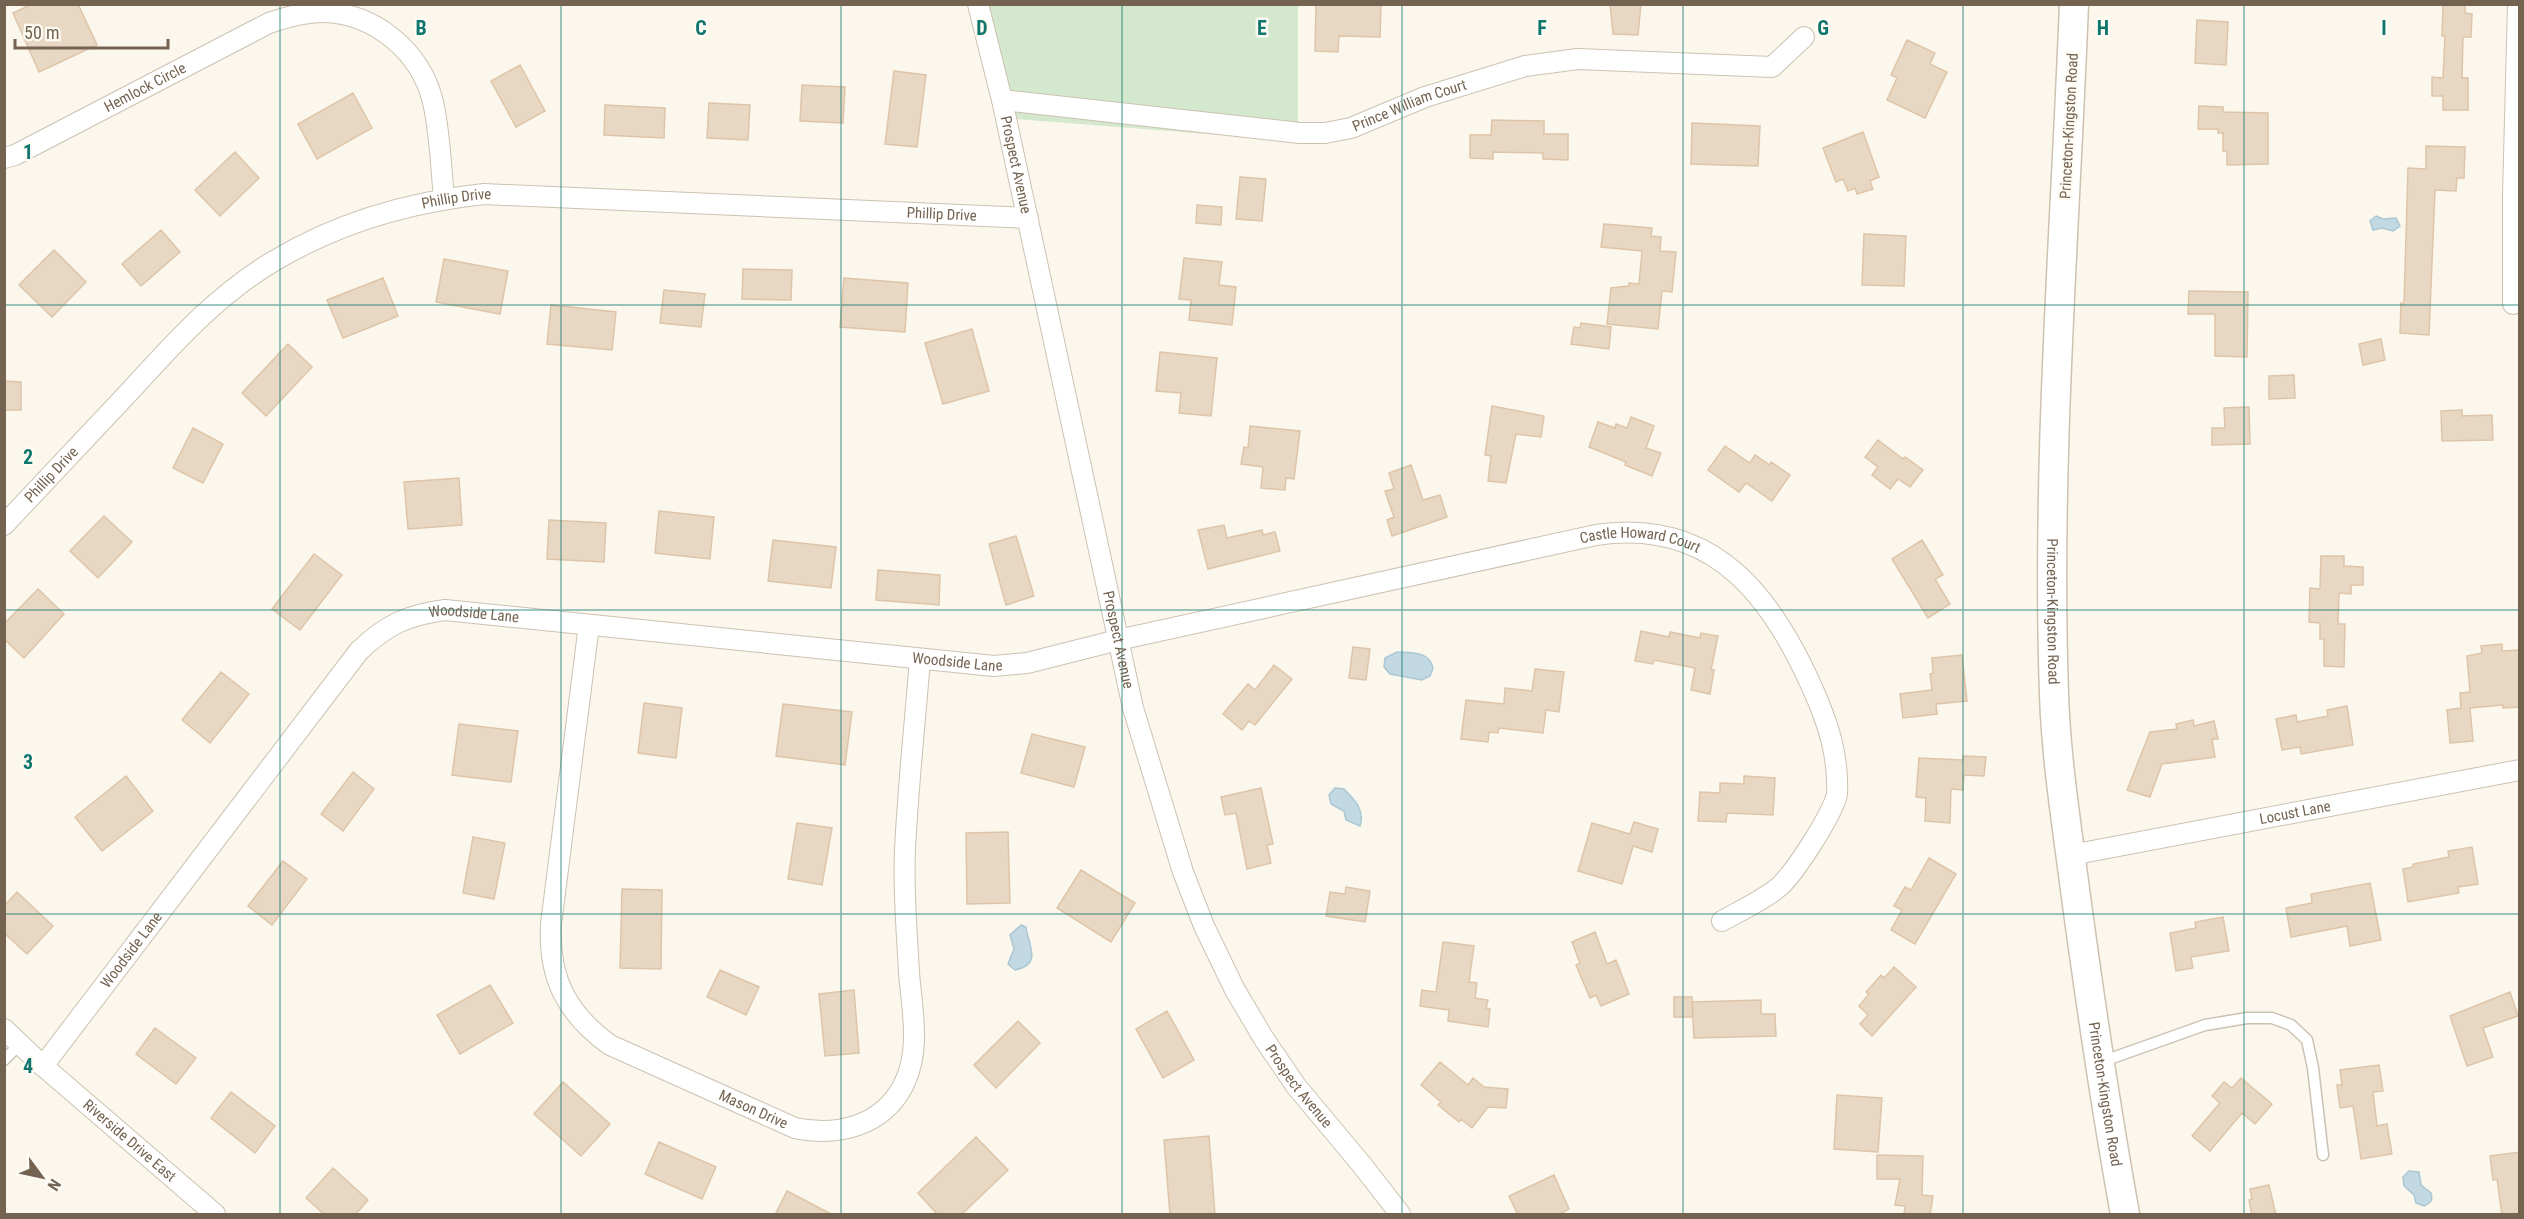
<svg xmlns="http://www.w3.org/2000/svg" width="2524" height="1219" font-family="'Roboto Condensed',sans-serif">
	<style>
		.green { fill: #d3e8cc }
		.water { fill: #c2d9e3; stroke: #aac7d3; stroke-width: 1.5 }
		.building { fill: #e8d7c2; stroke: #dec5a9; stroke-width: 1.5 }
		.lines { fill: none; stroke-linecap: round; stroke-linejoin: round }
		.service-casing { stroke: #ccc2b3; stroke-width: 13 }
		.minor-casing { stroke: #ccc2b3; stroke-width: 22 }
		.secondary-casing { stroke: #cec2b1; stroke-width: 31 }
		.service { stroke: #fff; stroke-width: 10 }
		.minor { stroke: #fff; stroke-width: 20 }
		.secondary { stroke: #fff; stroke-width: 28 }
		.grid { fill: none; stroke: #0f766e; stroke-width: 1.5; stroke-opacity: 0.55 }
		.labels { text-anchor: middle; dominant-baseline: central; stroke-width: 5; stroke-linejoin: round; paint-order: stroke }
		.street-label { font-size: 15px; fill: #746351; stroke: #fdfbf3 }
		.grid-label { font-size: 20px; text-anchor: middle; font-weight: bold; fill: #0f766e; stroke: #fdfbf3; stroke-width: 5; stroke-linejoin: round; paint-order: stroke }
	</style>
	<rect width="100%" height="100%" fill="#fbf7ec"/>
	<path class="green" d="M 973,5 L 1298,5 L 1298,141 L 1003,118 Z"/>
	<path class="water" d="M 2376,216 L 2383,219 L 2396,218 L 2400,226 L 2393,231 L 2382,228 L 2373,230 L 2370,221 Z
		M 1397,652 C 1411,653 1430,651 1433,668 L 1430,676 L 1422,680 L 1390,674 L 1384,667 L 1385,658 Z
		M 1335,788 L 1344,789 C 1355,800 1365,810 1360,826 L 1346,820 L 1344,811 L 1331,804 L 1329,795 Z
		M 1021,925 L 1026,927 C 1027,942 1044,965 1015,970 L 1008,964 L 1014,949 L 1010,935 Z
		M 2409,1171 L 2419,1172 L 2421,1185 L 2431,1193 C 2433,1200 2431,1203 2424,1206 L 2416,1203 L 2414,1195 L 2404,1186 L 2403,1177 Z"/>
	<path class="building" d="M 32,4 L 78,4 L 97,45 L 39,72 L 13,13 Z
		M 1316,4 L 1381,4 L 1380,37 L 1339,36 L 1338,52 L 1315,51 Z
		M 1610,4 L 1641,4 L 1638,35 L 1613,34 Z
		M 2443,4 L 2465,4 L 2465,13 L 2472,14 L 2471,37 L 2463,37 L 2462,78 L 2468,78 L 2468,110 L 2443,110 L 2443,96 L 2432,96 L 2432,77 L 2443,78 L 2445,36 L 2442,36 Z
		M 2197,20 L 2228,22 L 2226,65 L 2195,63 Z
		M 1907,40 L 1935,53 L 1930,64 L 1947,72 L 1925,118 L 1887,100 L 1897,78 L 1891,75 Z
		M 520,65 L 545,111 L 516,127 L 491,81 Z
		M 894,71 L 926,75 L 917,147 L 885,144 Z
		M 802,85 L 845,87 L 843,123 L 800,121 Z
		M 353,93 L 372,128 L 317,159 L 298,124 Z
		M 709,103 L 750,105 L 748,140 L 707,138 Z
		M 605,105 L 665,108 L 664,138 L 604,135 Z
		M 2199,106 L 2223,107 L 2223,112 L 2268,113 L 2268,164 L 2227,165 L 2227,151 L 2223,151 L 2223,133 L 2218,133 L 2218,129 L 2198,129 Z
		M 1492,120 L 1544,121 L 1544,134 L 1568,134 L 1568,160 L 1543,159 L 1543,153 L 1493,152 L 1493,159 L 1470,158 L 1470,135 L 1491,135 Z
		M 1692,123 L 1760,126 L 1758,166 L 1691,164 Z
		M 1863,132 L 1879,177 L 1870,181 L 1873,189 L 1857,194 L 1855,188 L 1848,191 L 1843,179 L 1836,182 L 1823,148 Z
		M 2426,146 L 2465,147 L 2464,178 L 2457,178 L 2456,191 L 2435,190 L 2429,335 L 2400,333 L 2401,303 L 2404,304 L 2408,168 L 2426,169 Z
		M 235,152 L 259,178 L 220,216 L 195,190 Z
		M 1240,177 L 1266,179 L 1262,221 L 1236,219 Z
		M 1197,205 L 1222,207 L 1221,225 L 1196,223 Z
		M 1604,224 L 1652,228 L 1651,236 L 1661,237 L 1660,251 L 1676,252 L 1672,292 L 1662,291 L 1658,329 L 1607,324 L 1611,288 L 1629,286 L 1629,283 L 1639,284 L 1642,251 L 1601,247 Z
		M 161,230 L 180,252 L 141,286 L 122,264 Z
		M 1864,234 L 1906,236 L 1904,286 L 1862,285 Z
		M 54,250 L 86,282 L 52,317 L 19,285 Z
		M 1184,258 L 1222,262 L 1219,285 L 1236,287 L 1232,325 L 1189,320 L 1191,300 L 1179,299 Z
		M 444,259 L 508,271 L 500,314 L 436,302 Z
		M 743,269 L 792,270 L 791,300 L 742,299 Z
		M 383,278 L 398,316 L 343,338 L 327,300 Z
		M 844,278 L 908,283 L 905,332 L 840,327 Z
		M 664,290 L 705,294 L 701,327 L 660,323 Z
		M 2189,291 L 2248,292 L 2247,357 L 2215,356 L 2215,314 L 2188,314 Z
		M 551,305 L 616,312 L 612,350 L 547,344 Z
		M 1581,323 L 1611,327 L 1609,349 L 1571,344 L 1574,327 L 1580,328 Z
		M 972,329 L 989,391 L 943,404 L 925,343 Z
		M 2381,339 L 2385,360 L 2363,365 L 2359,344 Z
		M 288,344 L 312,367 L 266,416 L 242,393 Z
		M 1160,352 L 1217,358 L 1211,416 L 1179,413 L 1181,393 L 1156,391 Z
		M 2294,375 L 2295,398 L 2269,399 L 2269,376 Z
		M 4,381 L 21,382 L 21,410 L 4,410 Z
		M 1492,406 L 1544,416 L 1541,437 L 1516,434 L 1506,483 L 1488,481 L 1491,456 L 1485,455 Z
		M 2249,407 L 2250,444 L 2212,445 L 2212,428 L 2225,428 L 2224,408 Z
		M 2462,410 L 2462,416 L 2492,415 L 2493,440 L 2442,441 L 2441,411 Z
		M 1631,417 L 1654,426 L 1646,448 L 1661,453 L 1652,476 L 1625,465 L 1626,462 L 1589,447 L 1598,422 L 1615,428 L 1616,424 L 1627,428 Z
		M 1250,426 L 1300,431 L 1294,479 L 1286,478 L 1285,490 L 1261,488 L 1263,467 L 1241,464 L 1244,447 L 1248,448 Z
		M 193,428 L 223,444 L 203,483 L 173,468 Z
		M 1878,440 L 1903,459 L 1905,457 L 1923,470 L 1910,487 L 1898,479 L 1890,489 L 1872,475 L 1878,467 L 1865,457 Z
		M 1725,446 L 1750,463 L 1755,455 L 1770,465 L 1771,462 L 1790,475 L 1772,501 L 1746,483 L 1739,492 L 1708,470 Z
		M 1411,465 L 1423,500 L 1440,495 L 1447,517 L 1392,536 L 1387,520 L 1394,517 L 1385,491 L 1394,489 L 1389,473 Z
		M 459,478 L 462,525 L 408,529 L 404,482 Z
		M 659,511 L 714,517 L 710,559 L 655,553 Z
		M 104,516 L 132,542 L 98,578 L 70,551 Z
		M 549,520 L 606,523 L 604,562 L 547,559 Z
		M 1224,525 L 1227,538 L 1262,530 L 1263,535 L 1275,532 L 1280,551 L 1208,569 L 1198,530 Z
		M 1016,536 L 1034,596 L 1006,605 L 989,544 Z
		M 773,540 L 836,547 L 831,588 L 768,581 Z
		M 1922,540 L 1943,575 L 1935,579 L 1950,604 L 1928,618 L 1892,559 Z
		M 314,554 L 342,575 L 300,630 L 272,609 Z
		M 2321,556 L 2344,556 L 2344,566 L 2363,567 L 2363,585 L 2351,585 L 2351,594 L 2339,593 L 2338,624 L 2345,624 L 2344,667 L 2324,666 L 2324,639 L 2320,639 L 2320,623 L 2309,622 L 2310,588 L 2320,589 Z
		M 878,570 L 940,575 L 939,605 L 876,600 Z
		M 38,589 L 64,614 L 24,658 L 4,639 L 4,624 Z
		M 1641,631 L 1669,637 L 1670,632 L 1700,638 L 1701,633 L 1718,636 L 1711,670 L 1714,670 L 1710,694 L 1691,690 L 1695,668 L 1654,660 L 1653,664 L 1635,661 Z
		M 2502,644 L 2502,651 L 2520,650 L 2520,707 L 2503,708 L 2503,705 L 2470,708 L 2473,741 L 2450,743 L 2447,710 L 2461,708 L 2460,693 L 2470,692 L 2467,656 L 2482,653 L 2481,646 Z
		M 1353,647 L 1370,649 L 1366,680 L 1349,678 Z
		M 1962,655 L 1967,701 L 1936,704 L 1937,714 L 1903,718 L 1900,694 L 1932,690 L 1930,674 L 1933,673 L 1932,658 Z
		M 1274,665 L 1292,679 L 1255,725 L 1249,721 L 1242,730 L 1223,714 L 1248,684 L 1255,690 Z
		M 1535,669 L 1564,672 L 1559,712 L 1546,710 L 1543,733 L 1499,728 L 1498,733 L 1489,732 L 1488,742 L 1461,739 L 1466,700 L 1504,704 L 1505,688 L 1532,691 Z
		M 221,672 L 249,694 L 210,743 L 182,720 Z
		M 644,703 L 682,708 L 676,758 L 638,753 Z
		M 783,704 L 852,712 L 845,765 L 776,756 Z
		M 2347,706 L 2353,745 L 2301,754 L 2300,747 L 2282,750 L 2276,719 L 2296,715 L 2297,722 L 2328,716 L 2327,710 Z
		M 2193,720 L 2194,726 L 2214,721 L 2218,739 L 2212,739 L 2215,757 L 2162,764 L 2150,797 L 2127,790 L 2150,732 L 2177,729 L 2176,724 Z
		M 459,724 L 518,731 L 511,782 L 452,775 Z
		M 1032,734 L 1085,747 L 1074,787 L 1021,773 Z
		M 1963,756 L 1986,757 L 1984,776 L 1964,775 L 1963,790 L 1951,789 L 1950,823 L 1925,821 L 1926,798 L 1916,797 L 1919,758 L 1963,760 Z
		M 353,772 L 374,789 L 343,831 L 321,814 Z
		M 126,776 L 153,811 L 102,851 L 75,817 Z
		M 1744,776 L 1775,778 L 1773,815 L 1727,813 L 1726,822 L 1698,821 L 1700,792 L 1720,793 L 1720,783 L 1744,784 Z
		M 1261,788 L 1273,844 L 1267,845 L 1271,863 L 1247,869 L 1236,813 L 1225,815 L 1221,797 Z
		M 1634,822 L 1658,829 L 1652,852 L 1633,846 L 1622,884 L 1578,871 L 1592,823 L 1630,834 Z
		M 797,823 L 832,828 L 822,885 L 788,879 Z
		M 1008,832 L 1010,903 L 967,904 L 966,833 Z
		M 473,837 L 505,843 L 494,899 L 463,893 Z
		M 2472,847 L 2478,884 L 2458,887 L 2459,893 L 2408,902 L 2403,869 L 2413,867 L 2413,864 L 2449,857 L 2448,851 Z
		M 1929,858 L 1956,874 L 1915,944 L 1891,930 L 1902,910 L 1894,906 L 1905,887 L 1911,890 Z
		M 283,861 L 307,879 L 272,925 L 248,906 Z
		M 1081,870 L 1135,903 L 1111,942 L 1057,908 Z
		M 2370,883 L 2381,940 L 2350,946 L 2347,926 L 2291,937 L 2286,908 L 2312,903 L 2311,894 Z
		M 1346,887 L 1370,891 L 1365,922 L 1326,916 L 1330,892 L 1345,894 Z
		M 622,889 L 662,890 L 661,969 L 620,968 Z
		M 17,892 L 53,926 L 27,954 L 4,933 L 4,906 Z
		M 2223,917 L 2229,951 L 2191,957 L 2193,968 L 2176,971 L 2170,933 L 2196,928 L 2195,922 Z
		M 1595,932 L 1607,964 L 1616,960 L 1629,994 L 1601,1006 L 1596,995 L 1590,998 L 1576,965 L 1580,963 L 1572,942 Z
		M 1443,942 L 1474,946 L 1469,982 L 1477,983 L 1475,998 L 1488,1000 L 1486,1008 L 1490,1009 L 1488,1027 L 1448,1021 L 1449,1010 L 1420,1006 L 1422,990 L 1436,992 Z
		M 1894,967 L 1916,987 L 1872,1036 L 1860,1024 L 1868,1015 L 1859,1006 L 1869,994 L 1866,992 L 1881,975 L 1884,978 Z
		M 720,970 L 759,987 L 746,1015 L 707,997 Z
		M 490,985 L 513,1023 L 460,1054 L 437,1015 Z
		M 854,990 L 859,1053 L 825,1056 L 819,994 Z
		M 2510,992 L 2518,1016 L 2483,1028 L 2493,1057 L 2467,1066 L 2450,1016 Z
		M 1674,997 L 1692,997 L 1693,1017 L 1674,1017 Z
		M 1761,1000 L 1761,1014 L 1775,1014 L 1776,1036 L 1694,1038 L 1692,1002 Z
		M 1167,1011 L 1194,1060 L 1163,1078 L 1136,1029 Z
		M 1018,1021 L 1040,1043 L 996,1088 L 974,1065 Z
		M 155,1028 L 196,1058 L 176,1084 L 136,1054 Z
		M 1440,1062 L 1468,1085 L 1473,1078 L 1484,1087 L 1508,1089 L 1506,1108 L 1488,1107 L 1472,1128 L 1461,1119 L 1459,1122 L 1438,1105 L 1441,1102 L 1421,1085 Z
		M 2379,1065 L 2383,1091 L 2373,1092 L 2377,1126 L 2387,1124 L 2392,1154 L 2361,1159 L 2353,1106 L 2340,1108 L 2337,1085 L 2342,1085 L 2340,1070 Z
		M 2241,1078 L 2272,1104 L 2255,1124 L 2242,1113 L 2210,1151 L 2192,1136 L 2220,1103 L 2212,1096 L 2224,1082 L 2232,1088 Z
		M 563,1082 L 610,1124 L 581,1156 L 534,1114 Z
		M 231,1092 L 275,1126 L 255,1153 L 211,1118 Z
		M 1837,1095 L 1882,1098 L 1878,1152 L 1834,1149 Z
		M 1209,1136 L 1215,1215 L 1170,1215 L 1164,1140 Z
		M 976,1137 L 1008,1170 L 961,1215 L 938,1215 L 918,1193 Z
		M 659,1142 L 716,1167 L 702,1199 L 645,1174 Z
		M 2520,1152 L 2520,1215 L 2502,1215 L 2497,1179 L 2493,1180 L 2490,1156 Z
		M 1877,1155 L 1923,1156 L 1922,1195 L 1933,1196 L 1930,1215 L 1904,1215 L 1905,1206 L 1895,1205 L 1900,1179 L 1877,1179 Z
		M 333,1168 L 368,1200 L 355,1215 L 325,1215 L 306,1198 Z
		M 1554,1175 L 1569,1209 L 1558,1215 L 1518,1215 L 1509,1196 Z
		M 2269,1185 L 2276,1215 L 2252,1215 L 2249,1200 L 2252,1199 L 2250,1189 Z
		M 787,1191 L 833,1215 L 775,1215 Z"/>
	<g class="lines">
		<g class="service-casing">
			<path id="service" d="M 4,1060 L 20,1044
				M 2101,1062 L 2205,1025 L 2247,1018 L 2272,1018 L 2291,1025 L 2307,1040 L 2313,1068 L 2323,1155"/>
		</g>
		<g class="minor-casing">
			<g id="minor">
				<path id="s1" d="M 978,4 L 1002,100 L 1133,708 L 1183,872 L 1204,926 L 1235,990 L 1264,1039 L 1296,1086 L 1362,1165 L 1400,1214"/>
				<path id="s2" d="M 1002,100 L 1300,133 L 1325,133 L 1351,128 L 1425,97 L 1525,66 L 1578,59 L 1772,67 L 1804,37"/>
				<path id="s3" d="M 4,158 L 15,155 L 269,23 C 287,17 304,12 323,12 C 375,13 421,52 433,102 C 440,133 441,167 444,199"/>
				<path d="M 2513,304 L 2513,196 L 2518,4"/>
				<path id="s4" d="M 4,525 C 47,479 90,434 132,389 C 175,342 218,294 274,261 C 339,222 409,202 484,194 L 1028,218"/>
				<path id="s5" d="M 589,625 L 551,924 C 548,978 567,1014 610,1045 L 795,1128 C 838,1137 883,1126 904,1084 C 921,1050 912,1009 909,973 C 907,932 903,890 905,850 C 908,786 915,723 920,659"/>
				<path id="s6" d="M 2071,855 L 2520,770"/>
				<path id="s7" d="M 4,1029 L 43,1066 L 215,1214"/>
				<path id="s8" d="M 43,1066 L 359,651 C 386,625 407,615 445,610 L 994,666 L 1027,663 L 1118,640 L 1596,535 C 1717,517 1776,601 1818,701 C 1829,728 1836,751 1837,780 C 1837,786 1838,793 1836,798 C 1829,819 1796,871 1780,886 C 1767,898 1738,912 1722,921"/>
			</g>
		</g>
		<g class="secondary-casing">
			<g id="secondary">
				<path id="s9" d="M 2074,4 C 2065,234 2046,464 2054,694 C 2056,757 2066,820 2074,882 C 2089,994 2105,1104 2125,1214"/>
			</g>
		</g>
		<use href="#service" class="service"/>
		<use href="#minor" class="minor"/>
		<use href="#secondary" class="secondary"/>
	</g>
	<path class="grid" d="M 280,4 L 280,1214M 561,4 L 561,1214M 841,4 L 841,1214M 1122,4 L 1122,1214M 1402,4 L 1402,1214M 1683,4 L 1683,1214M 1963,4 L 1963,1214M 2244,4 L 2244,1214M 4,305 L 2520,305M 4,610 L 2520,610M 4,914 L 2520,914"/>
	<g class="labels">
		<g class="street-label">
			<text stroke="none"><textPath href="#s3" startOffset="158">Hemlock Circle</textPath></text>
			<text stroke="none"><textPath href="#s2" startOffset="414">Prince William Court</textPath></text>
			<text transform="translate(2069 126) rotate(-87)">Princeton-Kingston Road</text>
			<text stroke="none"><textPath href="#s1" startOffset="165">Prospect Avenue</textPath></text>
			<text stroke="none"><textPath href="#s4" startOffset="573">Phillip Drive</textPath></text>
			<text stroke="none"><textPath href="#s4" startOffset="1059">Phillip Drive</textPath></text>
			<text stroke="none"><textPath href="#s4" startOffset="69">Phillip Drive</textPath></text>
			<text stroke="none"><textPath href="#s8" startOffset="1832">Castle Howard Court</textPath></text>
			<text stroke="none"><textPath href="#s9" startOffset="608">Princeton-Kingston Road</textPath></text>
			<text stroke="none"><textPath href="#s8" startOffset="648">Woodside Lane</textPath></text>
			<text stroke="none"><textPath href="#s1" startOffset="651">Prospect Avenue</textPath></text>
			<text stroke="none"><textPath href="#s8" startOffset="1134">Woodside Lane</textPath></text>
			<text stroke="none"><textPath href="#s6" startOffset="228">Locust Lane</textPath></text>
			<text stroke="none"><textPath href="#s8" startOffset="146">Woodside Lane</textPath></text>
			<text stroke="none"><textPath href="#s1" startOffset="1137">Prospect Avenue</textPath></text>
			<text stroke="none"><textPath href="#s9" startOffset="1094">Princeton-Kingston Road</textPath></text>
			<text stroke="none"><textPath href="#s5" startOffset="600">Mason Drive</textPath></text>
			<text stroke="none"><textPath href="#s7" startOffset="168">Riverside Drive East</textPath></text>
		</g>
	</g>
	<g class="grid-label">
		<text x="421" y="35">B</text>
		<text x="701" y="35">C</text>
		<text x="982" y="35">D</text>
		<text x="1262" y="35">E</text>
		<text x="1542" y="35">F</text>
		<text x="1823" y="35">G</text>
		<text x="2103" y="35">H</text>
		<text x="2384" y="35">I</text>
		<text x="28" y="159">1</text>
		<text x="28" y="464">2</text>
		<text x="28" y="769">3</text>
		<text x="28" y="1073">4</text>
	</g>
	<rect width="2524" height="1219" fill="none" stroke="#746351" stroke-width="12"/>
	<g transform="translate(42 1177) rotate(123)" stroke="#fdfbf3" stroke-width="4.5" paint-order="stroke">
	<path d="M0-4.5L10 22L0 15L-10 22Z" fill="#746351"/>
	<text y="-9" font-size="16" font-weight="bold" text-anchor="middle" fill="#746351">N</text>
	</g>
	<path d="M15 39v9h153v-9" fill="none" stroke="#746351" stroke-width="3"/>
	<text x="24" y="39" font-size="18" fill="#746351" stroke="#fdfbf3" stroke-width="4.5" paint-order="stroke">50 m</text>
</svg>
